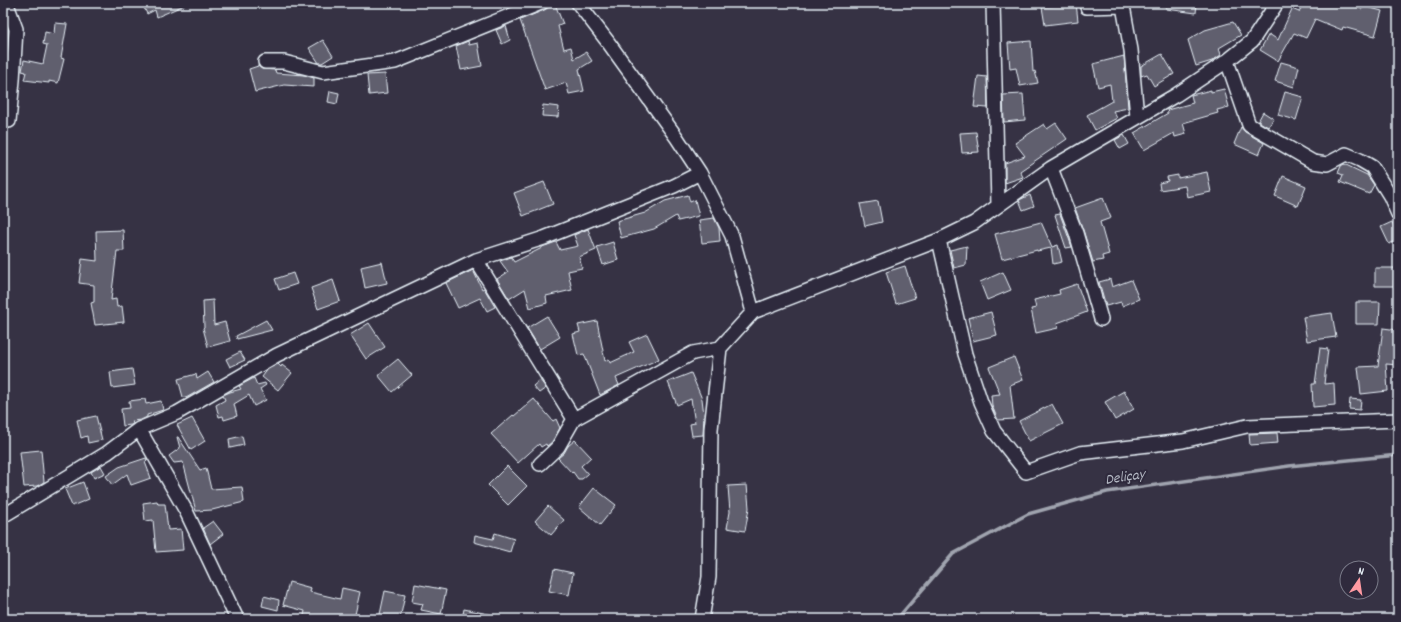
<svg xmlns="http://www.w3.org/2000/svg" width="1401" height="622" font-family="Dekko,sans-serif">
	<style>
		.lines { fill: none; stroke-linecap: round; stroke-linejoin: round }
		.stream { stroke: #a0a4af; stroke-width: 3.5 }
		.building { fill: #605e6e; stroke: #e8f1f8 }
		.minor-casing { stroke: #e8f1f8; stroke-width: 16 }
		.minor { stroke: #2f2a3d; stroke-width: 13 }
		.labels { text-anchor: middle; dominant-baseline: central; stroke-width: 4; stroke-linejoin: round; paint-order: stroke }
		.water-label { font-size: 15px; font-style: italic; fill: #b2b7c2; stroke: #2f2a3d }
	</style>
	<rect width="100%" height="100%" fill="#363244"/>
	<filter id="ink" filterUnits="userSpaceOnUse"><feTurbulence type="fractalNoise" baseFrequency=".025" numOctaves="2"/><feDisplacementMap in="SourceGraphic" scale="8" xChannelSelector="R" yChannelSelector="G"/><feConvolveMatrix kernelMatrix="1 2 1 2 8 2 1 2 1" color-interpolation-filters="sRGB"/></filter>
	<g filter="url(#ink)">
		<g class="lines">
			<path class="stream" d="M 897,619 L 953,554 L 1028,514 L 1107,492 L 1289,466 L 1398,455"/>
		</g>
		<path class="building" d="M 142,3 L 189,3 L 157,17 L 155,10 L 147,14 Z
			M 1076,3 L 1078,21 L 1045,25 L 1042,7 Z
			M 1166,3 L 1197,3 L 1196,13 L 1166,9 Z
			M 1303,3 L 1347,3 L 1362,9 L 1363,6 L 1382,11 L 1375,36 L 1343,27 L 1342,30 L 1315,19 L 1306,38 L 1294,33 L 1278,61 L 1260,50 L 1269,34 L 1278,40 L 1292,9 L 1299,12 Z
			M 555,4 L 563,24 L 558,26 L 564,49 L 571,47 L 574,59 L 586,52 L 592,61 L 579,69 L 584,91 L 569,94 L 566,83 L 545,90 L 520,20 L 544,10 Z
			M 1233,22 L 1241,35 L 1219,48 L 1221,55 L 1212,61 L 1196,66 L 1188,40 L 1205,30 Z
			M 55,23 L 67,24 L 61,58 L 64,59 L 58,83 L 49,81 L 49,83 L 24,80 L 26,72 L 22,71 L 24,60 L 43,64 L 47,45 L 43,44 L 45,32 L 54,34 Z
			M 506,26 L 510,40 L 502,44 L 496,30 Z
			M 323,40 L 333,56 L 322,63 L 319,63 L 309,48 Z
			M 468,41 L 469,45 L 478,43 L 482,66 L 461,70 L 456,46 Z
			M 1031,41 L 1033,72 L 1035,71 L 1038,83 L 1020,86 L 1016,68 L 1010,69 L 1008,43 Z
			M 1162,54 L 1174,74 L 1154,86 L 1147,74 L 1141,76 L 1141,66 Z
			M 1124,56 L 1128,108 L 1113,111 L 1117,118 L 1095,130 L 1087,115 L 1112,101 L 1110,84 L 1098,87 L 1093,64 Z
			M 1281,62 L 1299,67 L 1294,87 L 1275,81 Z
			M 258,66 L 262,69 L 275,70 L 276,73 L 304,75 L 314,78 L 314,87 L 284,85 L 255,92 L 249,69 Z
			M 385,74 L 387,93 L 369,95 L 367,75 Z
			M 978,76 L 987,77 L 988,108 L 974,107 Z
			M 1224,89 L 1229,107 L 1217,110 L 1218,113 L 1183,123 L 1186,134 L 1175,137 L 1174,133 L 1144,150 L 1134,133 L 1168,113 L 1167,110 L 1193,103 L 1191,95 L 1211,90 L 1211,92 Z
			M 330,91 L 339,93 L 337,104 L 328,102 Z
			M 1285,92 L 1303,97 L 1296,120 L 1278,115 Z
			M 1023,94 L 1025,120 L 1004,122 L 1003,95 Z
			M 543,105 L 559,107 L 558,117 L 542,116 Z
			M 1263,112 L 1274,119 L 1268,127 L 1258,121 Z
			M 1056,123 L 1067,139 L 1020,171 L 1023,177 L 1005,183 L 1005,163 L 1025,156 L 1015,143 L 1044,124 L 1047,129 Z
			M 1241,127 L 1245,132 L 1264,143 L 1259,155 L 1234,144 Z
			M 976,132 L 979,152 L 962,153 L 960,133 Z
			M 1124,135 L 1129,144 L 1120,149 L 1115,140 Z
			M 1344,164 L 1367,175 L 1374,185 L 1369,194 L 1340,182 L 1343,175 L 1338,173 L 1341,166 Z
			M 1207,172 L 1211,192 L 1187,197 L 1185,186 L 1160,190 L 1159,183 L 1168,181 L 1167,177 L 1178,175 L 1178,178 Z
			M 1283,176 L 1306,186 L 1298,206 L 1275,196 Z
			M 544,182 L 553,204 L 523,216 L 514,193 Z
			M 688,195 L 690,202 L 695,200 L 699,216 L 678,221 L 676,216 L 654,229 L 621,238 L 617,221 L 645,213 L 665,201 Z
			M 1030,195 L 1034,206 L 1023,210 L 1019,200 Z
			M 1103,198 L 1111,218 L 1100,222 L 1109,254 L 1102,256 L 1103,260 L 1093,262 L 1083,230 L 1075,208 Z
			M 878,201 L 882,222 L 865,226 L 860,204 Z
			M 1060,214 L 1072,247 L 1066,248 L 1055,215 Z
			M 714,218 L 719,228 L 720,241 L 702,243 L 699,220 Z
			M 1041,222 L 1052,247 L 1058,245 L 1062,262 L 1053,264 L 1051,248 L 1037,251 L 1037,250 L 1002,259 L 995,234 Z
			M 1392,222 L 1398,236 L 1398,240 L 1389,244 L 1381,227 Z
			M 588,229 L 596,250 L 579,257 L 582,268 L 568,271 L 572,290 L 546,296 L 547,303 L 530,308 L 525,289 L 509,299 L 497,279 L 508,272 L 500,261 L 511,257 L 514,262 L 542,248 L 542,247 L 556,242 L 560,250 L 578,246 L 574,235 Z
			M 123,230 L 124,251 L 117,251 L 111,300 L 116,299 L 117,307 L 122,306 L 124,322 L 95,325 L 91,303 L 94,302 L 94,285 L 79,283 L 82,259 L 97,261 L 96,231 Z
			M 613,242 L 618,260 L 603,265 L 597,247 Z
			M 967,246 L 966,265 L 954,268 L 950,250 Z
			M 382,262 L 387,283 L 365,288 L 361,267 Z
			M 905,266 L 915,298 L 896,304 L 886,272 Z
			M 1375,268 L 1398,268 L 1398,280 L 1394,280 L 1394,286 L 1375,286 Z
			M 473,270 L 482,289 L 484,288 L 495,307 L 487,311 L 480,298 L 458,308 L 446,283 Z
			M 1003,272 L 1011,290 L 987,300 L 980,282 Z
			M 293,273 L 297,284 L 279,290 L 275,279 Z
			M 1110,279 L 1112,287 L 1131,280 L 1139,299 L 1122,306 L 1121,302 L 1106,306 L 1099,282 Z
			M 333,280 L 340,301 L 318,309 L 311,288 Z
			M 1077,284 L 1087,312 L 1057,323 L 1058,328 L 1036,333 L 1031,309 L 1036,308 L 1034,300 L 1060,294 L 1059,290 Z
			M 213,300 L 214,325 L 225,322 L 230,341 L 208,347 L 203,328 L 204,327 L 203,301 Z
			M 1356,302 L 1380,302 L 1379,324 L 1356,324 Z
			M 991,312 L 997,335 L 973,341 L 968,318 Z
			M 1332,313 L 1336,337 L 1307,341 L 1303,317 Z
			M 547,316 L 560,337 L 540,349 L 527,328 Z
			M 266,320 L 272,330 L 237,339 L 236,336 Z
			M 597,321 L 605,361 L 609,359 L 610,363 L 634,352 L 629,342 L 647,334 L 659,359 L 616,378 L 619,385 L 600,395 L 584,354 L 578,355 L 573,334 L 580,332 L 578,325 Z
			M 369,323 L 385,347 L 366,359 L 350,335 Z
			M 1383,328 L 1398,330 L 1398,365 L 1386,364 L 1388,391 L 1361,394 L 1358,367 L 1378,366 Z
			M 1320,348 L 1328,349 L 1324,384 L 1334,383 L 1335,405 L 1313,407 L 1312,384 L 1315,384 Z
			M 240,352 L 245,360 L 230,367 L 226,359 Z
			M 1014,357 L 1023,380 L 1010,385 L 1014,419 L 998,420 L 992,406 L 991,395 L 1000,394 L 989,367 Z
			M 398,359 L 412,375 L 392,392 L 378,375 Z
			M 278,364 L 281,367 L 282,365 L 292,373 L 278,390 L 262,377 L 268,369 Z
			M 132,369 L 135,385 L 112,388 L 110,372 Z
			M 208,372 L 214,382 L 186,398 L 186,397 L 183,397 L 178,379 L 196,374 L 197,379 Z
			M 691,373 L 702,399 L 704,415 L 703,435 L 692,436 L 690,424 L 695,423 L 691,399 L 677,405 L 668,382 Z
			M 254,378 L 257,385 L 265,383 L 266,385 L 260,389 L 266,400 L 254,406 L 249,395 L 234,404 L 237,416 L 224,420 L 223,416 L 219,417 L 216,405 L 225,400 L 223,395 L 230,392 L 241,389 L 239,386 Z
			M 540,380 L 546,388 L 539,393 L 533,386 Z
			M 1124,391 L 1134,409 L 1115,420 L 1105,402 Z
			M 145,399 L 146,404 L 161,401 L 163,410 L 147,415 L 147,417 L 141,420 L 132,421 L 133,424 L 131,425 L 123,426 L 121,409 L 130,408 L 129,401 Z
			M 534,399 L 553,421 L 556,419 L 560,428 L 552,442 L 547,446 L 546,444 L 541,447 L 539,444 L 518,463 L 491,434 L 513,415 L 514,416 Z
			M 1350,399 L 1361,400 L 1360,410 L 1349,409 Z
			M 1052,404 L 1063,424 L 1029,441 L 1019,421 Z
			M 96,416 L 102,440 L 88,443 L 87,436 L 81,438 L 77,420 Z
			M 192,418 L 205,441 L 191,450 L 177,425 Z
			M 1277,433 L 1278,443 L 1250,445 L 1249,434 Z
			M 242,436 L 244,445 L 230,448 L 229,439 Z
			M 177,437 L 178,437 L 200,470 L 206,468 L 211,489 L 242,487 L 244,502 L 212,510 L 196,511 L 183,462 L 174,463 L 169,456 L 180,448 Z
			M 575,440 L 591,457 L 581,466 L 588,474 L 582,479 L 578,479 L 573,472 L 572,473 L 558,458 L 564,453 L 568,446 Z
			M 41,450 L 44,482 L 37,486 L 24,487 L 20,452 Z
			M 146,458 L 147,460 L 145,462 L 151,478 L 131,485 L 127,474 L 112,485 L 106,476 L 119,467 Z
			M 101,466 L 105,473 L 94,478 L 91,472 Z
			M 507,466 L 527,486 L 508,505 L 488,485 Z
			M 83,482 L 89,499 L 72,506 L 65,489 Z
			M 747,485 L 749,508 L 745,531 L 727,528 L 730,512 L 728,486 Z
			M 594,488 L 616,505 L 600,525 L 579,507 Z
			M 157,501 L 158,504 L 165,504 L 168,530 L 181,529 L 183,550 L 156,552 L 153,520 L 145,521 L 143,503 Z
			M 548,506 L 564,520 L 551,535 L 535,521 Z
			M 213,521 L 223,534 L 210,544 L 203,528 Z
			M 495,533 L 514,539 L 510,552 L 474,542 L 475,535 L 493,539 Z
			M 554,569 L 573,573 L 569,595 L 549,591 Z
			M 289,582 L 311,588 L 310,592 L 340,599 L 342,588 L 360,592 L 354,619 L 303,619 L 305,611 L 283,605 Z
			M 415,584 L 446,590 L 441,614 L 421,610 L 423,604 L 412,602 Z
			M 385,591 L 405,595 L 400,619 L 379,619 Z
			M 264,596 L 279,600 L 278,610 L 262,606 Z
			M 464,609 L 493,615 L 492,619 L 462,619 Z"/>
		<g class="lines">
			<g class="minor-casing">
				<path id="minor" d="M 578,3 L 608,42 L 677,138 L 700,173 L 732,236 L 753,312
					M 993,3 L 998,205
					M 1086,3 L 1087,7 L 1123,6 L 1131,50 L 1137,117
					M 3,6 L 8,7 L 16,29 L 13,80 L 9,121 L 3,121
					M 1227,61 L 1249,125 L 1313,162 L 1327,164 L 1346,154 L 1360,160 L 1372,167 L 1390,196 L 1398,214
					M 265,62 L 284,62 L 323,72 L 395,62 L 541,3
					M 1051,168 L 1076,233 L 1101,319
					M 939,240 L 965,354 L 981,402 L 994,431 L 1026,472 L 1080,453 L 1183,441 L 1247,426 L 1398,420
					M 476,260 L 574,419
					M 139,429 L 186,511 L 237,619
					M 540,464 L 558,447 L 574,419 L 693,353 L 720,348 L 753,312 L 939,240 L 974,223 L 1051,168 L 1176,95 L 1227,61 L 1252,41 L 1277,3
					M 3,516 L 107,453 L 139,429 L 177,413 L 277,355 L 476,260 L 544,238 L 674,186 L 700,173
					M 702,619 L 709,577 L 711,429 L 720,348"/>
			</g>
			<use href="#minor" class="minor"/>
		</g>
	</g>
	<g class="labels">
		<g class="water-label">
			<text transform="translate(1125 478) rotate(-9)">Deliçay</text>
		</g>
	</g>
	<rect width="1401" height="622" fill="none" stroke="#2f2a3d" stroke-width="16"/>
	<rect x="8" y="8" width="1385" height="606" fill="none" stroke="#e8f1f8" stroke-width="1.5" filter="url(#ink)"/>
	<g transform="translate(1359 580) rotate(13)"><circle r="19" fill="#2f2a3d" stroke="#797a88"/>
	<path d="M0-3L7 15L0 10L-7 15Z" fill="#ff9aa2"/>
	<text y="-6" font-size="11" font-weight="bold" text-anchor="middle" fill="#e8f1f8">N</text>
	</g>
</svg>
